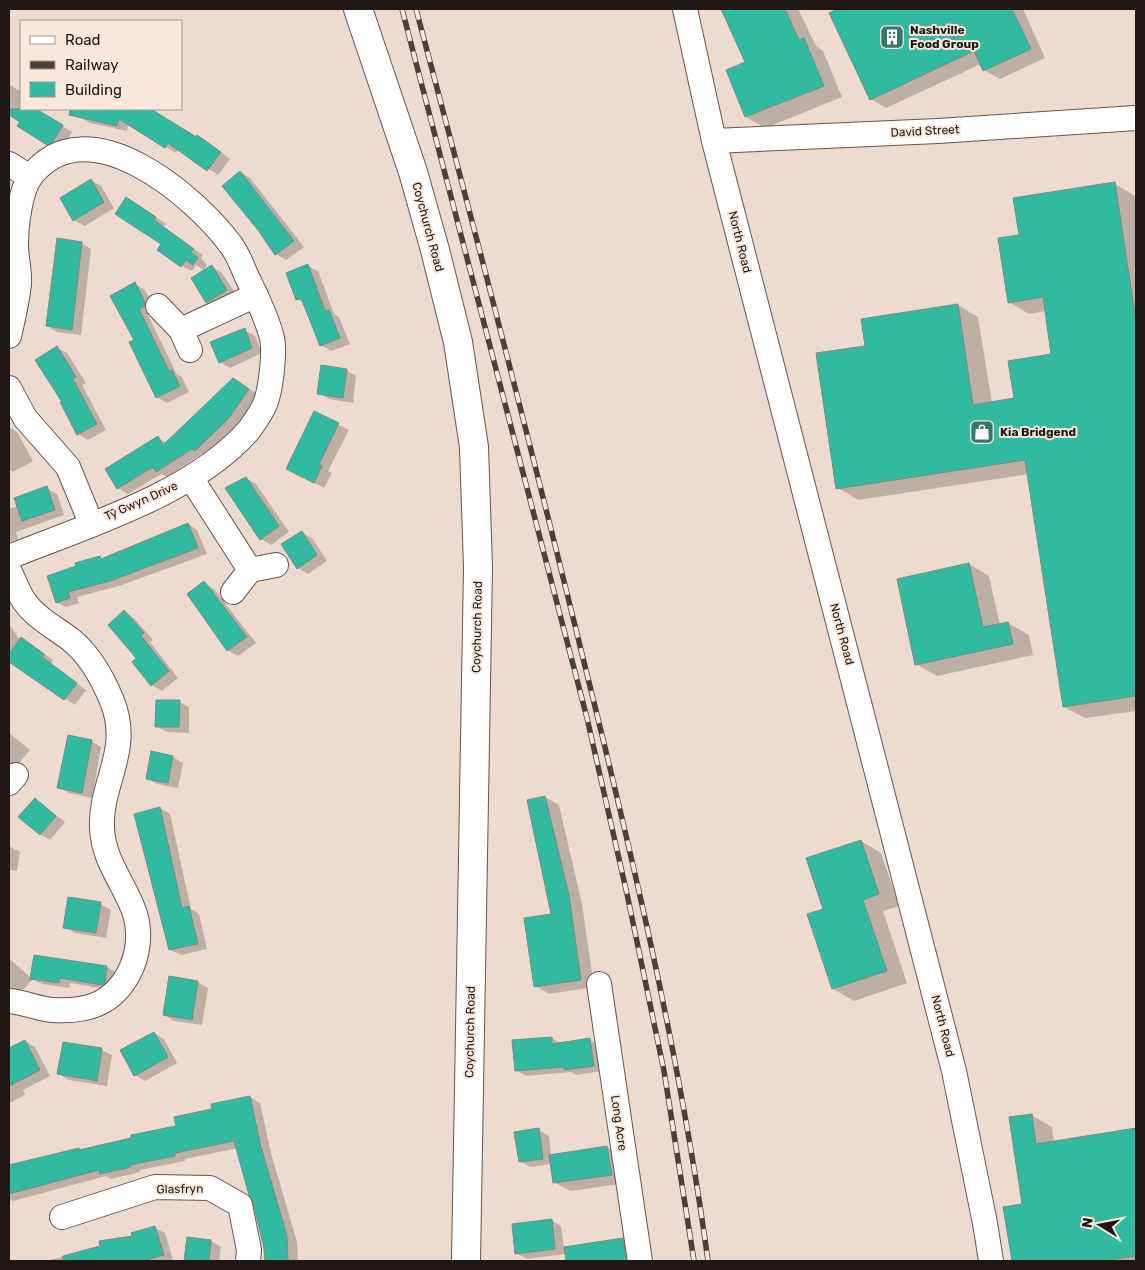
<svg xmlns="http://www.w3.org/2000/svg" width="1145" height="1270" font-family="Rubik,sans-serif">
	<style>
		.shadow { fill: #0003 }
		.building { fill: #31ba9f; stroke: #768c86 }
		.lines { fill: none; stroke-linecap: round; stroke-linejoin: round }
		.minor-casing { stroke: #65554b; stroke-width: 26 }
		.secondary-casing { stroke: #65554b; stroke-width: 30 }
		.minor { stroke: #fff; stroke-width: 24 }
		.secondary { stroke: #fff; stroke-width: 28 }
		.rail-casing { stroke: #49403a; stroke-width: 5.5 }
		.rail { stroke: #fbe8dc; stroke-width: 4; stroke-dasharray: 11; stroke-linecap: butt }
		.labels { text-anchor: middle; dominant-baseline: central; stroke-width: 4; stroke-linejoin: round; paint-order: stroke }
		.poi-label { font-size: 12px; font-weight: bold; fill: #1e1713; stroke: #fbe8dc; text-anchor: start }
		.street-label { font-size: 12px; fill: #1e1713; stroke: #fbe8dc }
	</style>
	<rect width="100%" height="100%" fill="#eedbcf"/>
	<path class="shadow" d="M 722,9 L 798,9 L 816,46 L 823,51 L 842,97 L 765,128 L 746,117 L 747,63 Z
		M 841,9 L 1023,9 L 1045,58 L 1000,79 L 984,70 L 981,64 L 886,108 L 871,99 L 831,14 Z
		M 9,84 L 21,92 L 21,109 L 35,109 L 72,132 L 62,148 L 58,150 L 48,144 L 9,114 Z
		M 82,109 L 149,109 L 207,142 L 230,159 L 218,175 L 178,149 L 176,153 L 129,124 L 127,131 L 90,123 L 80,117 Z
		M 240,172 L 250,178 L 304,247 L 286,260 L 276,254 Z
		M 91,180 L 101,186 L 114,208 L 85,226 L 74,220 Z
		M 1115,184 L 1135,196 L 1136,201 L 1136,711 L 1085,718 L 1064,707 L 1029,474 L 858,500 L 838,488 L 866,347 L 958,305 L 978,317 L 992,403 L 1016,400 L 1053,355 L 1046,311 L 1029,314 L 1009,302 Z
		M 9,187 L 20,195 L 9,215 Z
		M 137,204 L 166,224 L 163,227 L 203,255 L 201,258 L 207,265 L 204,270 L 196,265 L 192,271 L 182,266 Z
		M 81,243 L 91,249 L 81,335 L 57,332 L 47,326 Z
		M 308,266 L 318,271 L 334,314 L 339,317 L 350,344 L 331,351 L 321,345 L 304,303 L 297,299 Z
		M 212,267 L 222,273 L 237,296 L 217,308 L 207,302 Z
		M 135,284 L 145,290 L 155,308 L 155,311 L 148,315 L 177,375 L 182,377 L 189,392 L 167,403 L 157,397 L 135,340 Z
		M 244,330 L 255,336 L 262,353 L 230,368 L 220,362 Z
		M 57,348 L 67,353 L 86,383 L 82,385 L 106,430 L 88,440 L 78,434 L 64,402 Z
		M 346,370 L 356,376 L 353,403 L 329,399 L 319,393 Z
		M 234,379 L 259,395 L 238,425 L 205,456 L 202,454 L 167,477 L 161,474 L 128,494 L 118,488 L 158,438 L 167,443 Z
		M 315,413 L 349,430 L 328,471 L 332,473 L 324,488 L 287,469 Z
		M 9,427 L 17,432 L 33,461 L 13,472 L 9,469 Z
		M 246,478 L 256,484 L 289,532 L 271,545 L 261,539 Z
		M 46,488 L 57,494 L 64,515 L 16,532 L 18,539 L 9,542 L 9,509 L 18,506 Z
		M 188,524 L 197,530 L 207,554 L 119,586 L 77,597 L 79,603 L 66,607 L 57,602 L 100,558 L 103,560 Z
		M 302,533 L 312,538 L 327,561 L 308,574 L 298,568 Z
		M 969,564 L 989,576 L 1000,625 L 1008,623 L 1029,635 L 1033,655 L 937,676 L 916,664 Z
		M 204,583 L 214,589 L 256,643 L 238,656 L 227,650 Z
		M 124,612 L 134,618 L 153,640 L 150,642 L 178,678 L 162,691 L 152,685 L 138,659 Z
		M 9,624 L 20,640 L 21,639 L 31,644 L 53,660 L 51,664 L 86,690 L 75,705 L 9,660 Z
		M 179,702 L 189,707 L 189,733 L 167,732 L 156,726 Z
		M 9,733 L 30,750 L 16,767 L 9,763 Z
		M 91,741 L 101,747 L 92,798 L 69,793 L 59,787 Z
		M 152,753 L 173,757 L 183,763 L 178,788 L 157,784 L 147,778 Z
		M 545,797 L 559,805 L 582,904 L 594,987 L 549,994 L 536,986 L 552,915 Z
		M 35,799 L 65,822 L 50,840 L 40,834 Z
		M 160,808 L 170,814 L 191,909 L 199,914 L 207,949 L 181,955 L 170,950 Z
		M 861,841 L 881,853 L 899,906 L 883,911 L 907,983 L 854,1001 L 833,989 L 809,915 L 824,910 Z
		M 9,846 L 20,852 L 17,871 L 9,870 Z
		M 100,904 L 111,910 L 106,938 L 75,933 L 65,927 Z
		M 35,956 L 107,967 L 117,973 L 113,990 L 70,983 L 69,988 L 42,984 L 33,979 L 20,993 L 9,988 L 9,958 L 32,979 Z
		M 198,982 L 208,988 L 202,1025 L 174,1021 L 164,1015 Z
		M 154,1033 L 164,1039 L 177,1063 L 145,1081 L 135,1075 Z
		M 552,1038 L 561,1044 L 590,1040 L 600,1046 L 603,1071 L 576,1075 L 571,1072 L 526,1076 L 516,1070 Z
		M 25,1041 L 35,1047 L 50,1076 L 23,1090 L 25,1095 L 9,1103 L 9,1050 Z
		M 64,1043 L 102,1050 L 112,1055 L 107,1086 L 69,1080 L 59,1074 Z
		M 250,1097 L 260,1103 L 271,1153 L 297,1242 L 298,1261 L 266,1261 L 255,1202 L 238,1148 L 185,1159 L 185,1161 L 140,1170 L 140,1172 L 111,1179 L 106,1176 L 13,1201 L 9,1199 L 9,1166 L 79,1149 L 82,1151 L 177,1127 L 213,1110 Z
		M 1031,1115 L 1052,1127 L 1054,1142 L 1136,1129 L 1136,1261 L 1013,1261 L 1005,1208 L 1024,1205 Z
		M 539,1130 L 549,1136 L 551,1156 L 607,1147 L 623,1156 L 627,1183 L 570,1191 L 554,1182 L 551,1164 L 530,1167 L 520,1161 Z
		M 551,1220 L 561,1226 L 564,1248 L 622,1239 L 633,1245 L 635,1261 L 567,1261 L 566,1254 L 527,1259 L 516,1253 Z
		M 154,1227 L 165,1233 L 173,1260 L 47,1261 L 134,1237 Z
		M 188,1239 L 211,1241 L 221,1247 L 219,1261 L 186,1261 Z"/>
	<path class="building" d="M 721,9 L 785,9 L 799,40 L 804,38 L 824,86 L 745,117 L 726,70 L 745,62 Z
		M 838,9 L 1012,9 L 1031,49 L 983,71 L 974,51 L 870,100 L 829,13 Z
		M 9,109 L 36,109 L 63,125 L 52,143 L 47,145 L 17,126 L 20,122 L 9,115 Z
		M 70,109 L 151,109 L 196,137 L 197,135 L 221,152 L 207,171 L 168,143 L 165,148 L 119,119 L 117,126 L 69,115 Z
		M 240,171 L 294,241 L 275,255 L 258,230 L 222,186 Z
		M 91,179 L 104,202 L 73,221 L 60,198 Z
		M 1115,182 L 1136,321 L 1136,696 L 1063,707 L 1025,460 L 836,489 L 816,353 L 865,346 L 861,319 L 958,304 L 973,405 L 1014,398 L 1008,361 L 1051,354 L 1043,297 L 1008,303 L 998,238 L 1019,235 L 1013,198 Z
		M 126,197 L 156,217 L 154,220 L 194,249 L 191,252 L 198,258 L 193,265 L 186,260 L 181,267 L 157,250 L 161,244 L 115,214 Z
		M 57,238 L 82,242 L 72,330 L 46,326 Z
		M 308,264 L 325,311 L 329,310 L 340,338 L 320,346 L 301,298 L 296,300 L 286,273 Z
		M 212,265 L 227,290 L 206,303 L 191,278 Z
		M 135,282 L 145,302 L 145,306 L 139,309 L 169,371 L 172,370 L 180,386 L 156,398 L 129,342 L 134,340 L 110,296 Z
		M 245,328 L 252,348 L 219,363 L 210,342 Z
		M 57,346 L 76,377 L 73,379 L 97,424 L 77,435 L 60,402 L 62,402 L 35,360 Z
		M 321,365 L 347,369 L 343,398 L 317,394 Z
		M 233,378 L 249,389 L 228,419 L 195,451 L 192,449 L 156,472 L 153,467 L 117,489 L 105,469 L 158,436 L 163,445 Z
		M 314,411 L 339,423 L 319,464 L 322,466 L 314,483 L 286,469 Z
		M 246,477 L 279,526 L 260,540 L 225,488 Z
		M 47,486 L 55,510 L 22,521 L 14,498 Z
		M 188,523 L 198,548 L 110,581 L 68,592 L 70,598 L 56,603 L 47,576 L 76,566 L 75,563 L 100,556 L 101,559 Z
		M 302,531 L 317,555 L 297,569 L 281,544 Z
		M 969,563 L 983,627 L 1008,622 L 1013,644 L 915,665 L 897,579 Z
		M 204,581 L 247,637 L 227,651 L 187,594 Z
		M 124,610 L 144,633 L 141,636 L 169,671 L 151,686 L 132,662 L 136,658 L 108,625 Z
		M 21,637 L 44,654 L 42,657 L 77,683 L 64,700 L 9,662 L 9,654 Z
		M 156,700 L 180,700 L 179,727 L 155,727 Z
		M 68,735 L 92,740 L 82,793 L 57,788 Z
		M 151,751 L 173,756 L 168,783 L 146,779 Z
		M 545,796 L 569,895 L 581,980 L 534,987 L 524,918 L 551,914 L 527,800 Z
		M 35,798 L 56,816 L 40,835 L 18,817 Z
		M 160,807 L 182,908 L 189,906 L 198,944 L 169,950 L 134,814 Z
		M 861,840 L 879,894 L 863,900 L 887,971 L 832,989 L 807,914 L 823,909 L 806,858 Z
		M 68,897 L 101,902 L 96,933 L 63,928 Z
		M 34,955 L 107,966 L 105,983 L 102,985 L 60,978 L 59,983 L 30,979 Z
		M 169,976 L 198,981 L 192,1020 L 163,1015 Z
		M 154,1032 L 168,1057 L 134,1076 L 120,1050 Z
		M 552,1037 L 552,1044 L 590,1038 L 594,1066 L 564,1070 L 564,1067 L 515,1071 L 512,1040 Z
		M 25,1040 L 40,1070 L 9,1086 L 9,1048 Z
		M 63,1042 L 102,1048 L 97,1081 L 57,1074 Z
		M 250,1096 L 261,1147 L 287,1236 L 288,1261 L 265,1261 L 264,1248 L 253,1202 L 249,1195 L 234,1141 L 175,1153 L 175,1156 L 130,1165 L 131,1167 L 100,1174 L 99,1170 L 9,1194 L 9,1165 L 79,1148 L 79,1150 L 131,1138 L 131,1135 L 176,1126 L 174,1117 L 212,1109 L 211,1104 Z
		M 1032,1114 L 1036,1144 L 1136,1128 L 1136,1256 L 1104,1261 L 1012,1261 L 1003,1207 L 1022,1204 L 1009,1117 Z
		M 539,1128 L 543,1159 L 519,1162 L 514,1132 Z
		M 607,1146 L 612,1175 L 553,1183 L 549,1155 Z
		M 552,1219 L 555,1249 L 515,1254 L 512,1224 Z
		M 155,1226 L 164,1255 L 142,1261 L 63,1261 L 63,1256 L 100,1246 L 99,1241 L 132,1236 L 131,1233 Z
		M 187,1237 L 211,1240 L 209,1261 L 184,1261 Z
		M 623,1238 L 626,1261 L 566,1261 L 564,1247 Z"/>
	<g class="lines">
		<g class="minor-casing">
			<path id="minor" d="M 685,9 L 714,141 L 954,1071 L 985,1223 L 991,1261
				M 714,141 L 938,131 L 1136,118
				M 9,164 L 30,177
				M 158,306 L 181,330 L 190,350
				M 181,330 L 256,295
				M 9,336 C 13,319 17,302 19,284 C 20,271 16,258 16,245 C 16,227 20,190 31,176 C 87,104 194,195 231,245 C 238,254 242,266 247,277 C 256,296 267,317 272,338 C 275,352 271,390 265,404 C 262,412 254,423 249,430 C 193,494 86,526 9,557
				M 9,388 L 25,418 L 68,467 L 91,523
				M 191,478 L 250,570
				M 9,570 C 14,580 18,592 24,601 C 36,618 54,627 70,639 C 89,654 103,679 112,701 C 132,750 100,783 102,827 C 103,862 125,883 135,914 C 141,933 138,956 129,973 C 113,1004 87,1012 53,1010 C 38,1009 24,1002 9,1001
				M 233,592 L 250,570 L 276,565
				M 9,783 L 16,775
				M 599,984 L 640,1261
				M 62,1217 L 155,1187 L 210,1188 L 240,1205 L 249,1250 L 248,1261"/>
		</g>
		<g class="secondary-casing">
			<path id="secondary" d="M 358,9 L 413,172 L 435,250 L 458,342 L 474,447 L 478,567 L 466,1261"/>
		</g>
		<use href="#minor" class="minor"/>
		<use href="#secondary" class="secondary"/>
		<g class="rail-casing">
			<path id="rail" d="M 402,9 L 587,718 L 627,894 L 664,1071 L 694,1261
				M 416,9 C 473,223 529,438 582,654 C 632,855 680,1055 708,1261"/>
		</g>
		<use href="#rail" class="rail"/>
	</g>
	<defs>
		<g id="building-square" transform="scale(1.25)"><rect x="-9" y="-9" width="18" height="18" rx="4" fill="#367869" stroke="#fbe8dc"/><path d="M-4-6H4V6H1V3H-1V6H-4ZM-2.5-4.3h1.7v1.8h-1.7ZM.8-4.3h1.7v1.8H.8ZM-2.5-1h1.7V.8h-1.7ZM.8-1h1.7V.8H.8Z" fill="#fff"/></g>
		<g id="shop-square" transform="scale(1.25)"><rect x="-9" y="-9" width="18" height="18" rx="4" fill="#367869" stroke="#fbe8dc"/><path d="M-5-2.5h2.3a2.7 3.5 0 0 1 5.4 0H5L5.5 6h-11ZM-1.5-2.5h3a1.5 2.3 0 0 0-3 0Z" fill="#fff"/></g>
	</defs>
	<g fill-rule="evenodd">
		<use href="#building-square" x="892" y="37"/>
		<use href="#shop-square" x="982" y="432"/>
	</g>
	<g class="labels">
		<g class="poi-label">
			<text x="910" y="30">Nashville<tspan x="910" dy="14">Food Group</tspan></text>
			<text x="1000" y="432">Kia Bridgend</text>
		</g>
		<g class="street-label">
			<text transform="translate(925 131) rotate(-3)">David Street</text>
			<text transform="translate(428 227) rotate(75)">Coychurch Road</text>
			<text transform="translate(740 242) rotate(76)">North Road</text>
			<text transform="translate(141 501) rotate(-24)">Tŷ Gwyn Drive</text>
			<text transform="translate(477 627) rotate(-89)">Coychurch Road</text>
			<text transform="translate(842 634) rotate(75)">North Road</text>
			<text transform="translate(943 1026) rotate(76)">North Road</text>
			<text transform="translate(470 1032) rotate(-89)">Coychurch Road</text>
			<text transform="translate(619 1123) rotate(82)">Long Acre</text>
			<text transform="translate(180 1189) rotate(-1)">Glasfryn</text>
		</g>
	</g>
	<rect width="1145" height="1270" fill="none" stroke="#1e1713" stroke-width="20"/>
	<rect x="20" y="20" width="162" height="90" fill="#fbe8dc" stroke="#a3948c"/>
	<rect x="30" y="36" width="25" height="8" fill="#ffffff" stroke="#a3948c"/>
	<text x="65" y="45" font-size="15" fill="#1e1713">Road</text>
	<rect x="30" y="61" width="25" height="8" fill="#49403a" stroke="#a3948c"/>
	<text x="65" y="70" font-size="15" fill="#1e1713">Railway</text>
	<rect x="30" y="82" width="25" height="15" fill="#31ba9f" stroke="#a3948c"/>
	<text x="65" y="95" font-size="15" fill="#1e1713">Building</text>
	<g transform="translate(1100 1225) rotate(280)" stroke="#fbe8dc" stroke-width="4" paint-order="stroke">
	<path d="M0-4L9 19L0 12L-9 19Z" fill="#1e1713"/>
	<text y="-8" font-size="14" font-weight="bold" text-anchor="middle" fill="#1e1713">N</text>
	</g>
</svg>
